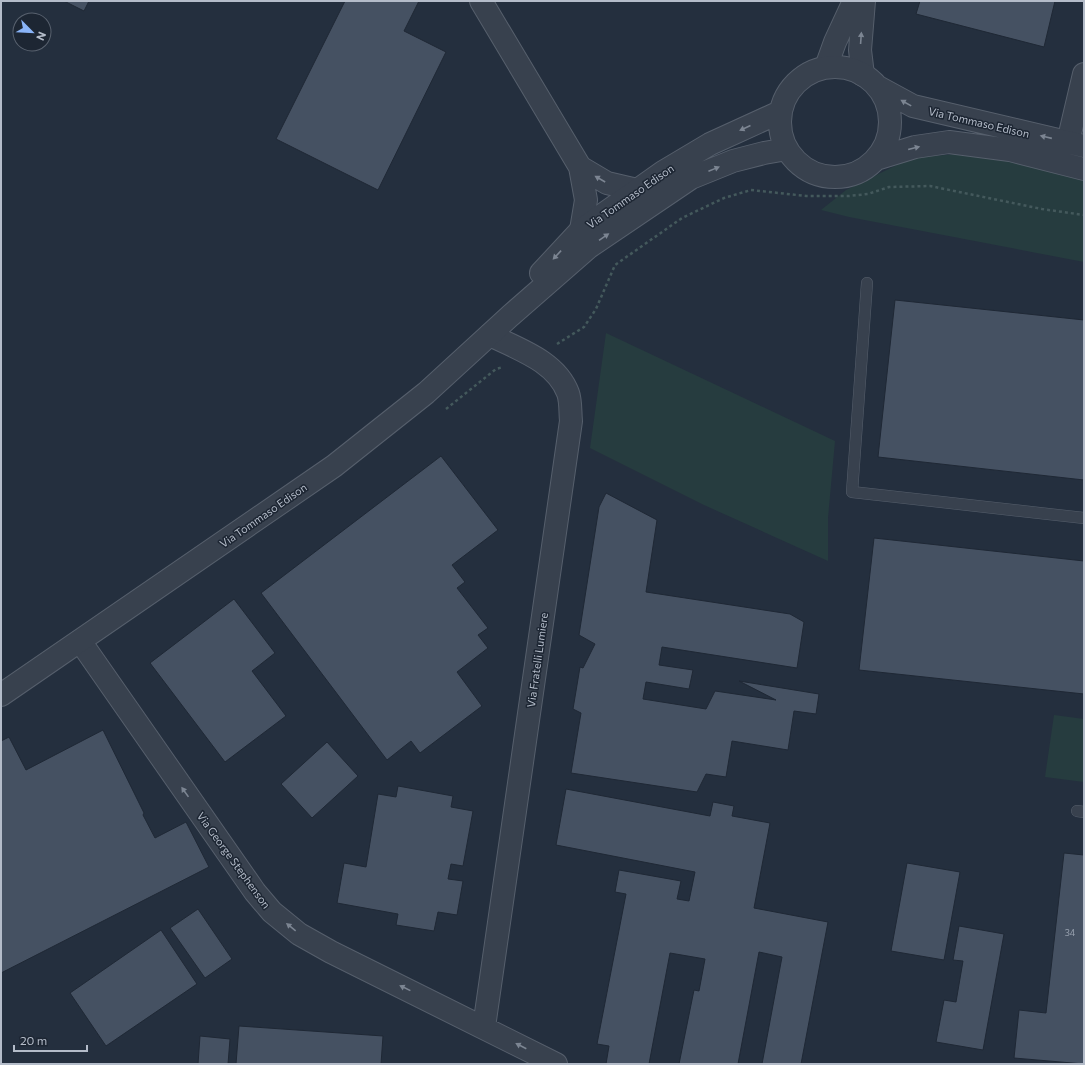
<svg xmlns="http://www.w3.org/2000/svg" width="1085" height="1065" font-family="Commissioner,sans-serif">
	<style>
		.grass { fill: #263c3f }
		.building { fill: #455162; stroke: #1f2835 }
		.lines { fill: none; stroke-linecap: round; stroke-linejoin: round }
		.service-casing { stroke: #565f6c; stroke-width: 12 }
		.minor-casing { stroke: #565f6c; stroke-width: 24 }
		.tertiary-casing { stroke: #565f6c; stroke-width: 24 }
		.path { stroke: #44595c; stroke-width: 2.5; stroke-dasharray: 3 3; stroke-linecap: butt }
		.service { stroke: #38414e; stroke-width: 11 }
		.minor { stroke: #38414e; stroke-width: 22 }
		.tertiary { stroke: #38414e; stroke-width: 22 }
		.oneway { fill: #7c8592 }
		.labels { text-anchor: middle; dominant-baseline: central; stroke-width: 3; stroke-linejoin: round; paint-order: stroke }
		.number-label { font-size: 9px; fill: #98a1af }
		.street-label { font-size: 11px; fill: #b4bcc9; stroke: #1d2633 }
	</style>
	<rect width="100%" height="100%" fill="#242f3e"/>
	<path class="grass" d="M 957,154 L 1003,158 L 1084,177 L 1084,262 L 849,217 L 821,210 L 846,190 L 911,158 Z
		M 606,333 L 835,441 L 828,518 L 828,561 L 704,505 L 590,448 Z
		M 1054,715 L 1084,719 L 1084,782 L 1045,777 Z"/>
	<path class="building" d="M 64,1 L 89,1 L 84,11 Z
		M 345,1 L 419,1 L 404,31 L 446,52 L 378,190 L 276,139 Z
		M 920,1 L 1055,1 L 1044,47 L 916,14 Z
		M 895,300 L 1084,320 L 1084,480 L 878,457 Z
		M 441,456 L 498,530 L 452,565 L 465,582 L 457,588 L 488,628 L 478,635 L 488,648 L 457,672 L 482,706 L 420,753 L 411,741 L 387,760 L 261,593 Z
		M 606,493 L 657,520 L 646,592 L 790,614 L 804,622 L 797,668 L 662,647 L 659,665 L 693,670 L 689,689 L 646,682 L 643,699 L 706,709 L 715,691 L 776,700 L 739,681 L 819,694 L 816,714 L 794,711 L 788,750 L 732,741 L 726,777 L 706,774 L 697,792 L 571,773 L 581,713 L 573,709 L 580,667 L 583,668 L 595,644 L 579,635 L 599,507 Z
		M 874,538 L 1084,561 L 1084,694 L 859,670 Z
		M 234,599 L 275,653 L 252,671 L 286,716 L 225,762 L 150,663 Z
		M 103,730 L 144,813 L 143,815 L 155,838 L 186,822 L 209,867 L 1,973 L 1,741 L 9,737 L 26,770 Z
		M 327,742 L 358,776 L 312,818 L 281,784 Z
		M 398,786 L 453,796 L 451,807 L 473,811 L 463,866 L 451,864 L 448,879 L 463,881 L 457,915 L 438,912 L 434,931 L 396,925 L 398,914 L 337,903 L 344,863 L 366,867 L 378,794 L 396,797 Z
		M 566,789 L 710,816 L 713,802 L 734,806 L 732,816 L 770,823 L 754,908 L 828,922 L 801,1064 L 762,1064 L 782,957 L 759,952 L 738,1064 L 679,1064 L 694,990 L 699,991 L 705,959 L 670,953 L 649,1064 L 606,1064 L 609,1046 L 597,1044 L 626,894 L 615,892 L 619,870 L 681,881 L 677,899 L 689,901 L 695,872 L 556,845 Z
		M 1064,853 L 1084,855 L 1084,1064 L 1014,1058 L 1019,1010 L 1046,1013 Z
		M 907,863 L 960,872 L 944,960 L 891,951 Z
		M 198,909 L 232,959 L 205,978 L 170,928 Z
		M 959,926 L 1004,934 L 983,1050 L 936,1042 L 944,1000 L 956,1002 L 963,961 L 953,960 Z
		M 161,930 L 197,984 L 106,1046 L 70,993 Z
		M 239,1026 L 383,1036 L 381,1064 L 236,1064 Z
		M 200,1036 L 230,1039 L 228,1064 L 198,1064 Z"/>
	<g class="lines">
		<g class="service-casing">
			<path id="service" d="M 867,283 L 852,492 L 1084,518
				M 1077,811 L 1084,812"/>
		</g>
		<g class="minor-casing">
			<path id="minor" d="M 481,1 L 580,167
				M 826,67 L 835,42 L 854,1
				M 863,75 L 860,50 L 864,1
				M 1068,142 L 1084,74
				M 581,230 L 586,200 L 580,167 L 607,183 L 637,190
				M 80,641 L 255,892 L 272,912 L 299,934 L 331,952 L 556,1064
				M 484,1027 L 571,421 C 570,412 571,401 568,393 C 556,361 518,349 490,335"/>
		</g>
		<g class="tertiary-casing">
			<path id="tertiary" d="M780 122a55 55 0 1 1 110 0a55 55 0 1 1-110 0Z
				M 878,87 L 913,106 L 1084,146
				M 876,159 L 915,147 L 949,142 L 1010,150 L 1084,169
				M 541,273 L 581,230 L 663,172 L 710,144 L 780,112
				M 1,695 L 334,466 L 426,393 L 510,316 L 589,247 L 691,178 L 733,161 L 764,153 L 787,149"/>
		</g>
		<path class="path" d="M 557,344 L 584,327 L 596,309 L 615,265 L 682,218 L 724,198 L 751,190 L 806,196 L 849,196 L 868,194 L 889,187 L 930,186 L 1042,209 L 1084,215
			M 446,409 L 496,369 L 503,367"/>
		<use href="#service" class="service"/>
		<use href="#minor" class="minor"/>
		<use href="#tertiary" class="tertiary"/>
	</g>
	<defs><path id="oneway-solid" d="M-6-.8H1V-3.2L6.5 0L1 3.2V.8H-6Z"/></defs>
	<g class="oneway">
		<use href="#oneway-solid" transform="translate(861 38) rotate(-86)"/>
		<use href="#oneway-solid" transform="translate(906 103) rotate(-151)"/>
		<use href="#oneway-solid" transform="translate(745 128) rotate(156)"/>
		<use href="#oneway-solid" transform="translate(1046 137) rotate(-167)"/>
		<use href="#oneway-solid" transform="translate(914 148) rotate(-14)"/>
		<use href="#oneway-solid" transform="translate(714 169) rotate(-22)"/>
		<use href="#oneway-solid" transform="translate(600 179) rotate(-150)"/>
		<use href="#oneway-solid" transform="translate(604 237) rotate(-34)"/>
		<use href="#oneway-solid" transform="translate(557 255) rotate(133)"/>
		<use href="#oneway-solid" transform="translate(185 792) rotate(-125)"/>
		<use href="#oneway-solid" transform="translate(291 927) rotate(-141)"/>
		<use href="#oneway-solid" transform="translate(405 988) rotate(-154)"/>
		<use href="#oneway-solid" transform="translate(521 1046) rotate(-153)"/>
	</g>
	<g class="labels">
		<g class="number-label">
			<text x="1070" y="932">34</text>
		</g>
		<g class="street-label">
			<text transform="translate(979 122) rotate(13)">Via Tommaso Edison</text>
			<text transform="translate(630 196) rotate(-35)">Via Tommaso Edison</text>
			<text transform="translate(263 515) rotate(-35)">Via Tommaso Edison</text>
			<text transform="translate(537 660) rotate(-82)">Via Fratelli Lumiere</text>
			<text transform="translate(234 860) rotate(54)">Via George Stephenson</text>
		</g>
	</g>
	<rect width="1085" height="1065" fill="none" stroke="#b4bcc9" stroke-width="4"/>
	<g transform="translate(32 32) rotate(114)"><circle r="19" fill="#1d2633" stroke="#59626f"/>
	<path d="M0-3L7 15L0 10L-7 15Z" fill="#8ab4f8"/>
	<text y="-6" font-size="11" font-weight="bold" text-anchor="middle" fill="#b4bcc9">N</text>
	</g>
	<path d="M14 1045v6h73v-6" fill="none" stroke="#b4bcc9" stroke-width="2"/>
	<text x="20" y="1045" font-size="12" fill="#b4bcc9" stroke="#1d2633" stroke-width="3" paint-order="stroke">20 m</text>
</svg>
